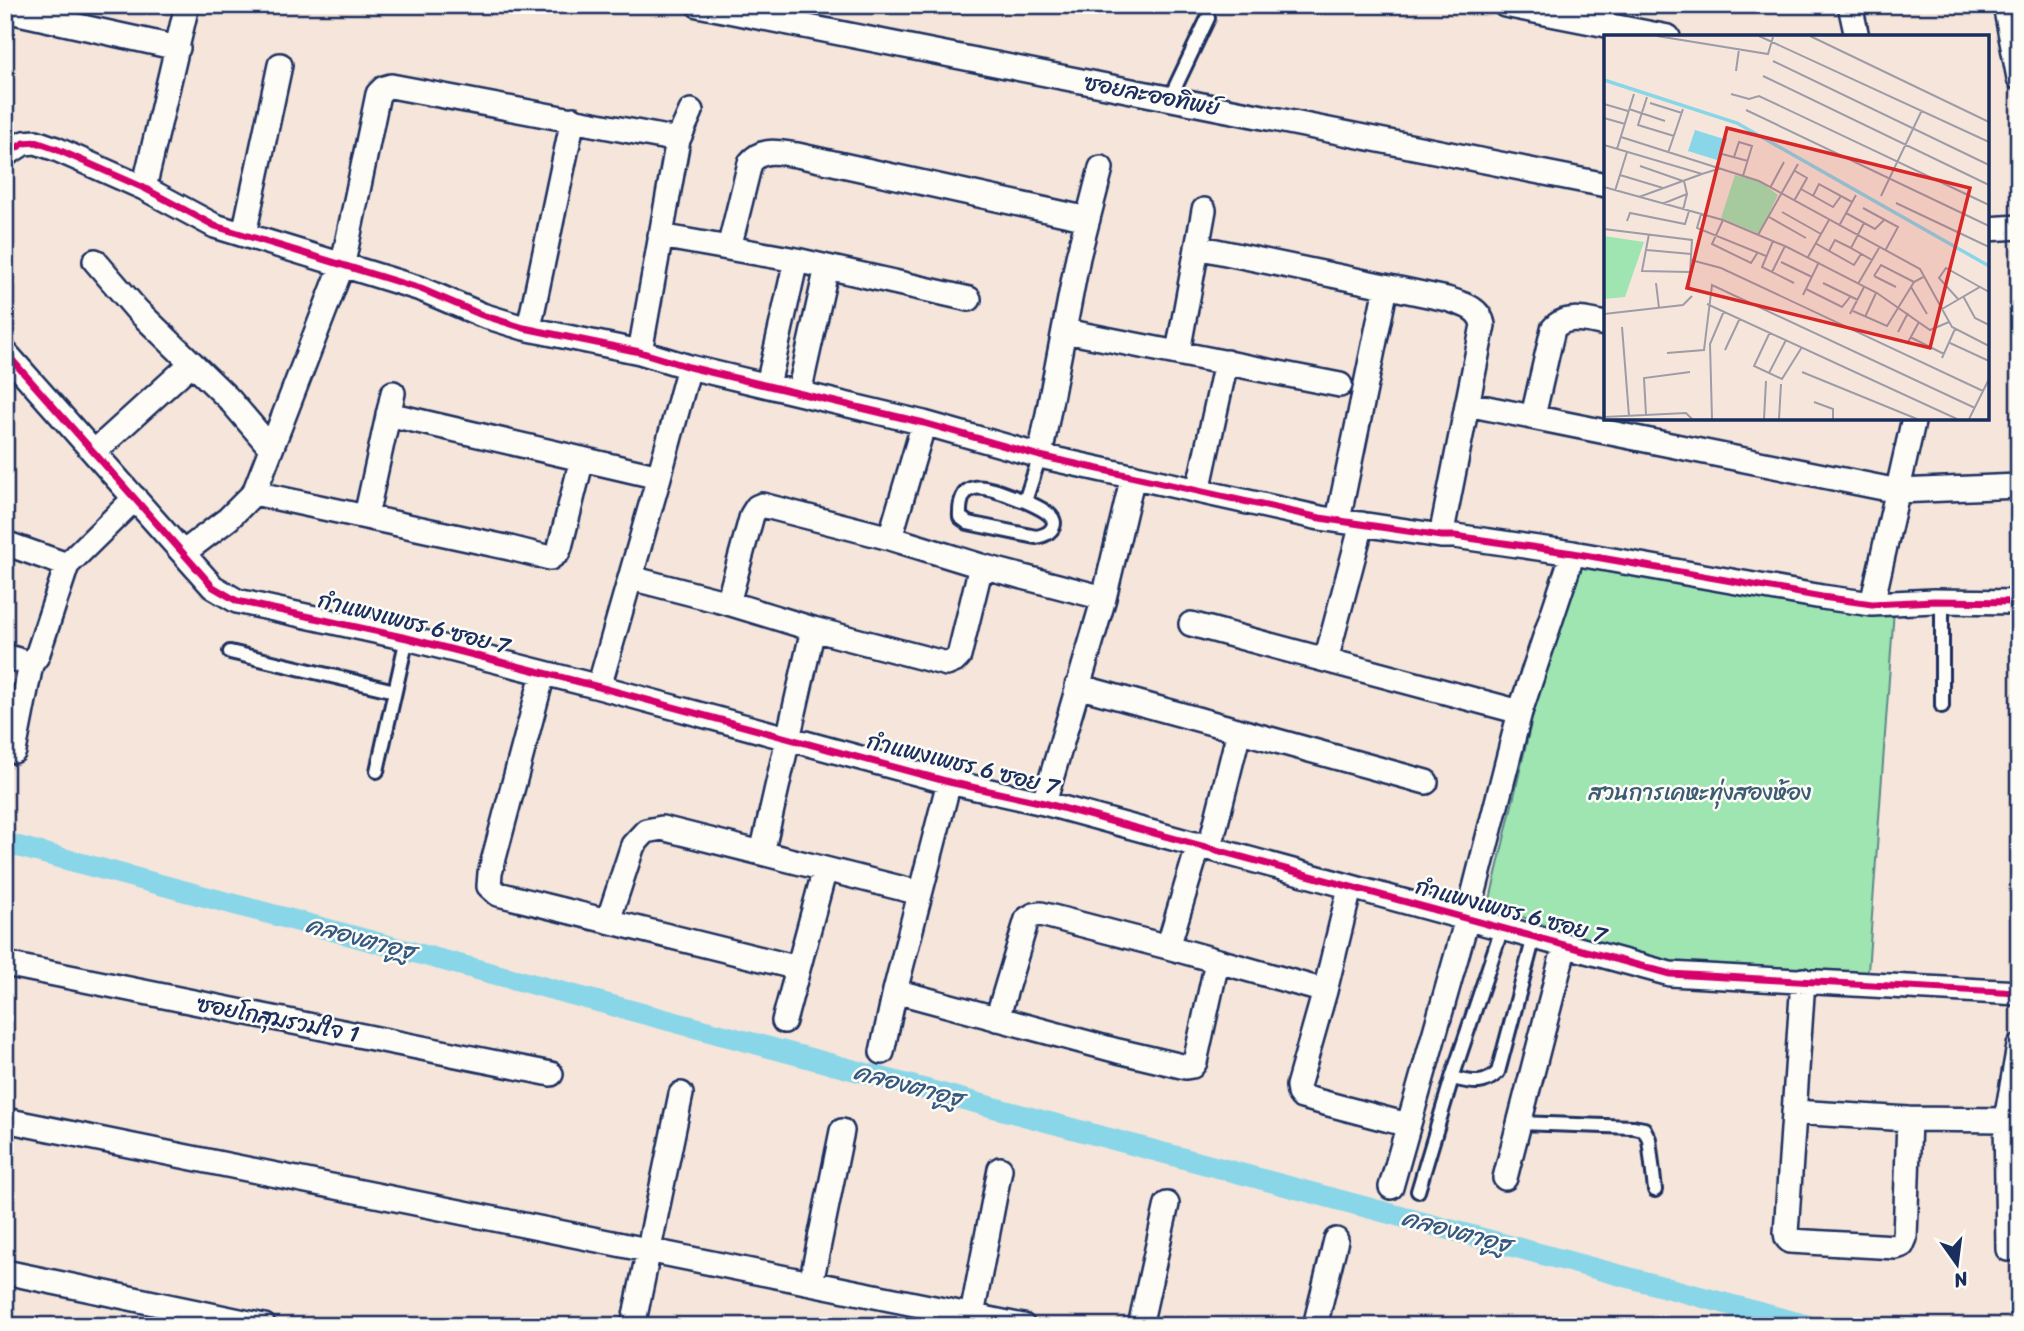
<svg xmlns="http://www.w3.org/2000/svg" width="2024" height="1331" font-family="Sriracha,'Playpen Sans Thai',sans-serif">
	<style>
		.green { fill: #9ee5b2; stroke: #5c8a88; stroke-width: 2 }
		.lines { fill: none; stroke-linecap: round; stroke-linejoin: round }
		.canal { stroke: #89d6e9; stroke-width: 21 }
		.service-casing { stroke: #1b2f5e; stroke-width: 18 }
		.minor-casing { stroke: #1b2f5e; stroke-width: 28 }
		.service { stroke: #fdfcf7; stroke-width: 12 }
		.minor { stroke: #fdfcf7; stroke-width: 23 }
		.cycleway-casing { stroke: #fdfcf7; stroke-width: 11 }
		.cycleway { stroke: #d6006c; stroke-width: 7 }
		.labels { text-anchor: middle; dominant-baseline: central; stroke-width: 5; stroke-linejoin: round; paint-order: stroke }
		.street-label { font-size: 23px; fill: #1b2f5e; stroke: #fdfcf7 }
		.park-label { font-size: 23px; fill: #3c5c73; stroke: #fdfcf7 }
		.water-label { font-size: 24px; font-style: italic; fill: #365981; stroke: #fdfcf7 }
		.inset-river { fill: none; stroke: #89d6e9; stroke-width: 3.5 }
		.inset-road { fill: none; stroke: #9e9ca8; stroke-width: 2 }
		.view { fill: #d62828; fill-opacity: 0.15; stroke: #d62828; stroke-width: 3.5 }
		.inset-edge { fill: none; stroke: #1b2f5e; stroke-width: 3.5 }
	</style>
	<rect width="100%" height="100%" fill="#f5e5da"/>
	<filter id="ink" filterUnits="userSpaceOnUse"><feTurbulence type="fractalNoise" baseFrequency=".0143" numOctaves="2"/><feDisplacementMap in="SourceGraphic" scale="14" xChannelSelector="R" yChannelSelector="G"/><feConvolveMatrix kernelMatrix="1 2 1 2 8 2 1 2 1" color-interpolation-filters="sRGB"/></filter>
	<g filter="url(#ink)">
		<path class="green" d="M 1568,564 L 1894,609 L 1868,972 L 1669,973 L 1489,904 Z"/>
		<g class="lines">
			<path class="canal" d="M 5,843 L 1810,1326"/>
			<g class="service-casing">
				<path id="service" d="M 1170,98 L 1208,18
					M 1025,501 C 997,492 958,469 960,517 L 968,523 L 1036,537 C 1041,536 1047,535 1051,530 C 1063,516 1035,506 1025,501 L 1040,456
					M 230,652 L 395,691
					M 1942,706 L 1942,602
					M 377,771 L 407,638
					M 1452,1078 C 1471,1082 1483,1087 1498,1072 L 1534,937
					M 1519,1123 L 1633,1127 L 1644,1129 L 1649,1139 L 1655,1190
					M 1418,1191 L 1452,1078 L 1502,928"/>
			</g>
			<g class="minor-casing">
				<path id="minor" d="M 698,5 L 1606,185
					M 1505,5 L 1668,37
					M 1850,5 L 1857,37
					M 2005,5 L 2019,78
					M 5,10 L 178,48
					M 5,155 L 24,143 L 36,142 L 56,149 L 144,188 L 215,226 L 421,289 L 482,315 L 524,328 L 640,352 L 689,367 L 924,423 L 1040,456 L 1320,518 L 1441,536 L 1455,536 L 1573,553 L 1822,597 L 1872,604 L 1934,601 L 2019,602
					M 144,188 L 187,5
					M 1987,229 L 2019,227
					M 244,234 L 280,65
					M 660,236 L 796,260 L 969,299
					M 1197,247 L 1447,299 C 1463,304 1480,308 1483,325 L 1441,536
					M 729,248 L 750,163 C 762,147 780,153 797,155 L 1088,219
					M 95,261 L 137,310 L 229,399 L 270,447
					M 529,328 L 573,119
					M 1065,331 L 1340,385
					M 5,352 L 213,587 L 237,601 L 407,638 L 599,687 L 949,782 L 1044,803 L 1670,974 L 2019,993
					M 640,352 L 678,140 L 691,111
					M 1178,352 L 1204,210
					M 768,385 L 796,260
					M 799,393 L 827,267
					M 1467,404 L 1898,491 L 2019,486
					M 388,414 L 659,477
					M 1533,416 L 1553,329 C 1565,313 1589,321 1606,324
					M 94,452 L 192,363
					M 1040,456 L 1078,257 L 1101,168
					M 1198,491 L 1226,362
					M 254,493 L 510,548 L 550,558 L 558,552 L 560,547 L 582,459
					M 366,516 L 393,393
					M 1338,520 L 1386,287
					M 890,538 L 924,423
					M 5,543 L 67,565 L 37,656 L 31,664 L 5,656
					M 183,553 L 228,519 L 254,493 L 343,263 L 378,94 L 384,88 L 391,86 L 678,140
					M 67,565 L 135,498
					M 631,578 L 728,603 L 813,629 L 762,853
					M 728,603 L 752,515 L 757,507 L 762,505 L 890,538 L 981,566 L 1104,598
					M 1872,604 L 1914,418
					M 1191,624 L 1520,712
					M 813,629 L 947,664 L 954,661 L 959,656 L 981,566
					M 1326,660 L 1362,524
					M 543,674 L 490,873 L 489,886 L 498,894 L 798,968
					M 1077,686 L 1426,782
					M 599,687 L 659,477 L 689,367
					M 14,751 L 31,664
					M 1044,803 L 1104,598 L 1133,476
					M 1210,847 L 1239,731
					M 1350,888 L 1325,991 L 1298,1086 L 1299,1093 L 1302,1097 L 1408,1125
					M 608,921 L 633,845 L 646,831 L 662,828 L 920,893
					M 1168,947 L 1199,844
					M 5,964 L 551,1074
					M 1803,980 L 1786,1233 L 1787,1238 L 1790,1241 L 1896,1247 L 1902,1245 L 1905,1238 L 1909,1119
					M 895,991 L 1118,1051 L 1186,1067 L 1192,1066 L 1195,1062 L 1217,962
					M 997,1019 L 1027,919 L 1034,915 L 1041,914 L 1168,947 L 1325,991
					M 784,1021 L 825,869
					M 882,1052 L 895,991 L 949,782
					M 1794,1112 L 1909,1119 L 2006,1120
					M 5,1120 L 1023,1326
					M 1505,1178 L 1565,945
					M 1391,1187 L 1467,919 L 1520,712 L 1573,553
					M 2008,1249 L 2006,1120 L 2019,1046
					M 5,1272 L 264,1326
					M 811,1283 L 842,1131
					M 972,1315 L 1000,1169
					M 633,1326 L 681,1094
					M 1140,1326 L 1167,1204
					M 1315,1326 L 1336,1240"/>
			</g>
			<use href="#service" class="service"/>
			<use href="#minor" class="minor"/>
			<g class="cycleway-casing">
				<path id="cycleway" d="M 5,155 L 24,143 L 36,142 L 56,149 L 144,188 L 215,226 L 421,289 L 482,315 L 524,328 L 640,352 L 689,367 L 924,423 L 1040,456 L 1320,518 L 1441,536 L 1455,536 L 1573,553 L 1822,597 L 1872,604 L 1934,601 L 2019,602
					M 5,352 L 213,587 L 237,601 L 407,638 L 599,687 L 949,782 L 1044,803 L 1670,974 L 2019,993"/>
			</g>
			<use href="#cycleway" class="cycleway"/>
		</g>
	</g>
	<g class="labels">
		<g class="street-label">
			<text transform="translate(1152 95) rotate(11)">ซอยละออทิพย์</text>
			<text transform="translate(414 623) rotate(14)">กำแพงเพชร 6 ซอย 7</text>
			<text transform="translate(963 764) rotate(14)">กำแพงเพชร 6 ซอย 7</text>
			<text transform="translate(1511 911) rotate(15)">กำแพงเพชร 6 ซอย 7</text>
			<text transform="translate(278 1019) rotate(11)">ซอยโกสุมรวมใจ 1</text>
		</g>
		<g class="park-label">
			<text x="1700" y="792">สวนการเคหะทุ่งสองห้อง</text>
		</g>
		<g class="water-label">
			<text transform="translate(360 938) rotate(15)">คลองตาอูฐ</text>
			<text transform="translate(908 1085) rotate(15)">คลองตาอูฐ</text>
			<text transform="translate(1456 1231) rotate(15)">คลองตาอูฐ</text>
		</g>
	</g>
	<g transform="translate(1604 35)">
		<rect width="385" height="385" fill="#f5e5da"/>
		<path d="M 131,140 L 155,146 L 174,160 L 155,199 L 117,183 ZM 0,201 L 40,207 L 21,262 L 0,264 Z" fill="#9ee5b2"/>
		<path d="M 91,95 L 120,104 L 113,125 L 84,116 Z" fill="#89d6e9"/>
		<path class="inset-river" d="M 0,45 L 133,88 L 385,231"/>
		<path class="inset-road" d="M 53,1 L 164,19 L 169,2M 155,1 L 385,107M 206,1 L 385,87M 169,26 L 385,130M 132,36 L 135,14M 159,41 L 385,150M 127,59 L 145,64 L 155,61 L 385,170M 43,62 L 34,90 L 70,101M 46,68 L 78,78M 0,69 L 24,76M 25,74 L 61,86M 142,75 L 385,191M 0,83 L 21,89M 17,102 L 155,146 L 316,234 L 348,292 L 385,311M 0,110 L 98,139 L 114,134M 13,114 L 30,59M 64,118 L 79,74M 118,119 L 144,126M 130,122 L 135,107 L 148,111 L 139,141M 36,131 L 79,146M 112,133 L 122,103M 16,140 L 59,153M 0,152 L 119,185 L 183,212 L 273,258 L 326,295 L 345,287M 166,153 L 180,127M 197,154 L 229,172 L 237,161M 11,156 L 23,117M 209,161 L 215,149 L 248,167M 277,161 L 318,75M 35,162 L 98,139M 190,166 L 203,143 L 191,136M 292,168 L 385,212M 58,169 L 83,159M 259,173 L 294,192 L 281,216M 79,175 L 83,159 L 80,146M 178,177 L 217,199M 242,178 L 271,194 L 281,184M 97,179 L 93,193 L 162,221M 165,182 L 202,203M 119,185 L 108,209 L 147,228 L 154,217M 23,186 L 26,178 L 81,189 L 85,176M 260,188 L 247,213 L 268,225M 235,191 L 252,160M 0,194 L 88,205 L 85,253M 45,199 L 38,236 L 86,237M 154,200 L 194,129M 169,206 L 158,232 L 190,248M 211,208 L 250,230 L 257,219M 43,215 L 87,219M 225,216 L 231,205 L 247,213M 204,222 L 225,185M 87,225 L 117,233 L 379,356M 177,227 L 208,242M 168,237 L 181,211M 270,241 L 277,230 L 310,247M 270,241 L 292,252M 52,248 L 55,273M 219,248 L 254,265M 254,249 L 275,213M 307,252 L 323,279M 202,254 L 238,272 L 246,262M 199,260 L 215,227M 359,261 L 371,283 L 385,290M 354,264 L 335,243 L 342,233 L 376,252M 103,269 L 353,384M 338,274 L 376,252 L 385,257M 249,276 L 283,291 L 310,247 L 321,241M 0,279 L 79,270 L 88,261M 246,279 L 260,252M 261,282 L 272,258M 18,292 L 25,381M 166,297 L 150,331 L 178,344 L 198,312M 294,297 L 304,278M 306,302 L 340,319M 346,308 L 385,326M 303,309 L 315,287M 121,315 L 136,283M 63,318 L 100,315 L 108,250 L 371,373M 338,323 L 351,294M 198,337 L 313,384M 165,338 L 182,305M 210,367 L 229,374 L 229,384M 42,380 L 40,343 L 86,337M 0,382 L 82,378 L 88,384M 108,384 L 106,309 L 120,276M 160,384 L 162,346M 175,384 L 177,349M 365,384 L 385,344"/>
		<path class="view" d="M 123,93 L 366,153 L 326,313 L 83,253 Z"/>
		<rect width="385" height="385" class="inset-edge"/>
	</g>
	<rect width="2024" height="1331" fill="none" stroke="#fdfcf7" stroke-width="28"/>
	<rect x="14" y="14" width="1996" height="1303" fill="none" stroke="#1b2f5e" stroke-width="2.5" filter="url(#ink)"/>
	<g transform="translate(1957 1264) rotate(166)" stroke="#fdfcf7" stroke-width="5" paint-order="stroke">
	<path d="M0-5L12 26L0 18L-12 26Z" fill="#1b2f5e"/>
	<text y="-10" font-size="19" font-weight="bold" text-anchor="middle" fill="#1b2f5e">N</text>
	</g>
</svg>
